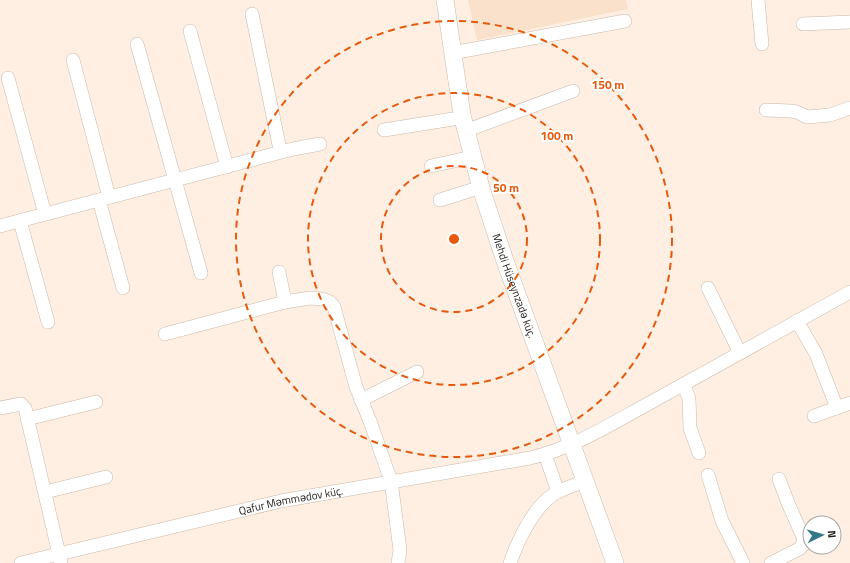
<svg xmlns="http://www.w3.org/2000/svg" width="850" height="563" font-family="'Titillium Web',sans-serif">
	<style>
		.built { fill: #f9e1cb }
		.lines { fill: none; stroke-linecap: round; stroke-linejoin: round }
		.minor-casing { stroke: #cab8a9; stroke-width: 14 }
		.major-casing { stroke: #cab8a9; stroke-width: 18 }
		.minor { stroke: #fff; stroke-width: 13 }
		.major { stroke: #fff; stroke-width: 17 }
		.ring { fill: none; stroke: #e8590c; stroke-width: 2; stroke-dasharray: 7 5 }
		.labels { text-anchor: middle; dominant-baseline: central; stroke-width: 4; stroke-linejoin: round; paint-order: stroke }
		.street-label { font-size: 11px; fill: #211b15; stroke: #fff }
		.centre { fill: #e8590c; stroke: #fff; stroke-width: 2 }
		.ring-label { font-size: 12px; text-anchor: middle; font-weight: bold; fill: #e8590c; stroke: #fff; stroke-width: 4; stroke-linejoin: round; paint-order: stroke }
	</style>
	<rect width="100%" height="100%" fill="#feefe2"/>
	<path class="built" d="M 468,0 L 626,0 L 628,9 L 477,40 Z"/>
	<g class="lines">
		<g class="minor-casing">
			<g id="minor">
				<path d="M 758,0 L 762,44"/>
				<path d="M 252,14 L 279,145"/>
				<path d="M 803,24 L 850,22"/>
				<path d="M 190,31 L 227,167"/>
				<path d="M 137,44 L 201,273"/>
				<path d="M 452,53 L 625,21"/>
				<path d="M 73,60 L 109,197"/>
				<path d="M 8,78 L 45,214"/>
				<path d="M 766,110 L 791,111 L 797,112 L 807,117 L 830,115 L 850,108"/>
				<path d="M 384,130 L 453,119"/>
				<path d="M 465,131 L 573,91"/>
				<path d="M 431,166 L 463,159"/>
				<path d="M 99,200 L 123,288"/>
				<path d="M 440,200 L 472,190"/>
				<path d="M 20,221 L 48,322"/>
				<path d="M 0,226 L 293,149 L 320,144"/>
				<path d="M 279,272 L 285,302"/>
				<path d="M 708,288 L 740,353"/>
				<path d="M 797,321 L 816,354 L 837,408"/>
				<path d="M 165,334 L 285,302 L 310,298 L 322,299 L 330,302 L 334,307 L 356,387 L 370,421 L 391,481 L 400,550 L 398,563"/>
				<path d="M 684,385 L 689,399 L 690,428 L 699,453"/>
				<path d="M 361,400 L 417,372"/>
				<path d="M 0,408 L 21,404 L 25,408 L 61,563"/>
				<path d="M 814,416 L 850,403"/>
				<path d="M 27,419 L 96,402"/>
				<path d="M 545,454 L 558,492"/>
				<path d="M 708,475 L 722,521 L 743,563"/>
				<path d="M 45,492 L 106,477"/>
				<path id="s1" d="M 21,563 L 281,501 L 530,458 C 571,449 609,425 646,405 C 714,368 782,330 850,292"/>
				<path d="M 510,563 C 518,540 533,508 554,494 C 561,490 569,487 577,484"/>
				<path d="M 771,563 L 799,549 L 804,544 L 803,537 L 788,503 L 779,479"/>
			</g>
		</g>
		<g class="major-casing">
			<g id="major">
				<path id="s2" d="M 445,0 L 462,115 L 481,188 L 505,261 L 615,563"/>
			</g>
		</g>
		<use href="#minor" class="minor"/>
		<use href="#major" class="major"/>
	</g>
	<g class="ring">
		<circle cx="454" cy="239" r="73"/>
		<circle cx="454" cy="239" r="146"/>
		<circle cx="454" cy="239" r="218"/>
	</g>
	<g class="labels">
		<g class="street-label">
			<text stroke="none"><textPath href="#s2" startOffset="295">Mehdi Hüseynzadə küç.</textPath></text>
			<text stroke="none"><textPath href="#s1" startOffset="277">Qafur Məmmədov küç.</textPath></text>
		</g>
	</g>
	<circle cx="454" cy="239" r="6" class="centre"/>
	<g class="ring-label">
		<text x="608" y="89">150 m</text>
		<text x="557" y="140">100 m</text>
		<text x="506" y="192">50 m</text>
	</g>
	<g transform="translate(822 535) rotate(85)"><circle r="19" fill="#ffffff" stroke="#a6a4a1"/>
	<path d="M0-3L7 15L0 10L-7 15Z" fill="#337886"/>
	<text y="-6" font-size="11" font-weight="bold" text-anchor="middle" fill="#211b15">N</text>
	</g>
</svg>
